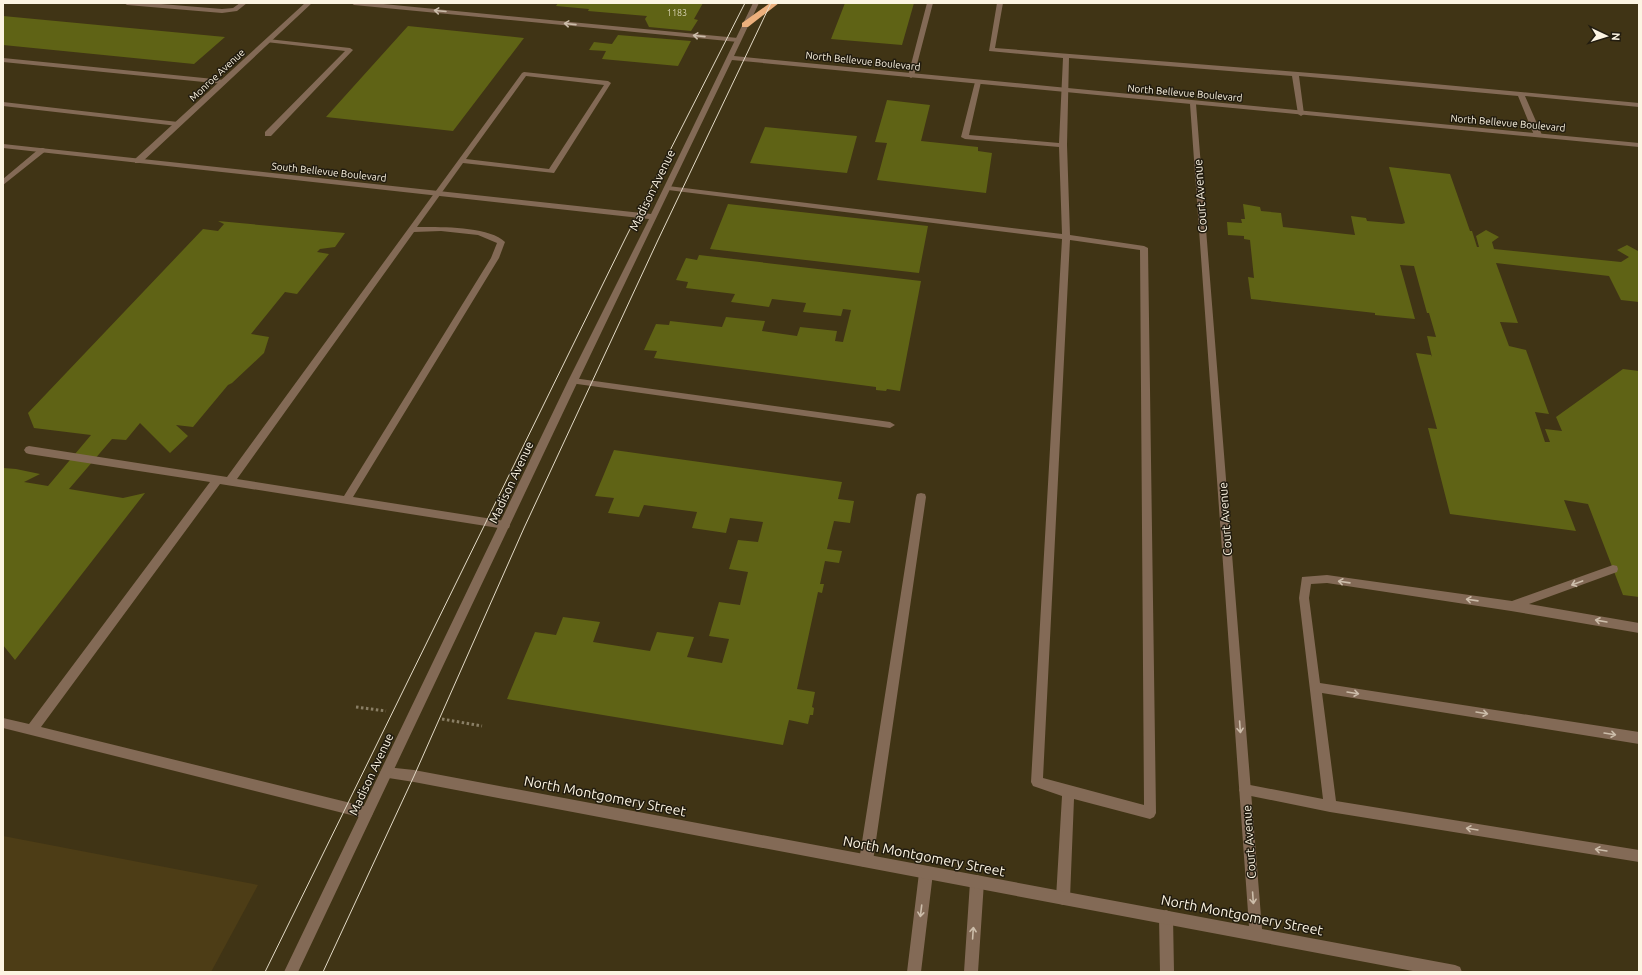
<svg xmlns="http://www.w3.org/2000/svg" width="1642" height="975" font-family="Ubuntu,sans-serif">
	<style>
		.built { fill: #4d3d16 }
		.building { fill: #5f6315 }
		.lines { fill: none; stroke-linecap: round; stroke-linejoin: round }
		.path { stroke: #8a7f65; stroke-width: 3; stroke-dasharray: 2.5 2.5; stroke-linecap: butt }
		.service { fill: #836a56; fill-rule: evenodd }
		.minor { fill: #836a56; fill-rule: evenodd }
		.tertiary { fill: #836a56; fill-rule: evenodd }
		.motorway { fill: #ecb07d; fill-rule: evenodd }
		.tram { stroke: #e3dac6; stroke-width: 1 }
		.oneway { stroke: #ccbdaa }
		.labels { text-anchor: middle; dominant-baseline: central; stroke-width: 3; stroke-linejoin: round; paint-order: stroke }
		.far-number-label { font-size: 9px; fill: #d5d0af }
		.far-street-label { font-size: 10px; fill: #fcf4e2; stroke: #221c0f }
		.street-label { font-size: 12px; fill: #fcf4e2; stroke: #221c0f }
		.near-street-label { font-size: 14px; fill: #fcf4e2; stroke: #221c0f }
	</style>
	<rect width="100%" height="100%" fill="#403415"/>
	<path class="built" d="M 3,836 L 258,885 L 211,972 L 3,972 Z"/>
	<path class="building" d="M 558,3 L 703,3 L 694,19 L 698,20 L 691,31 L 649,27 L 645,19 L 647,16 L 588,11 L 589,9 L 556,6 Z
		M 845,3 L 914,3 L 902,45 L 831,39 Z
		M 3,16 L 225,37 L 194,64 L 3,45 Z
		M 408,26 L 524,38 L 453,131 L 326,117 Z
		M 618,35 L 691,41 L 678,66 L 602,59 L 606,51 L 589,50 L 594,42 L 612,44 Z
		M 887,100 L 930,105 L 921,141 L 978,147 L 978,151 L 992,153 L 986,193 L 877,180 L 887,143 L 875,142 Z
		M 765,127 L 857,136 L 847,173 L 750,163 Z
		M 1389,167 L 1450,174 L 1470,231 L 1472,231 L 1477,247 L 1479,247 L 1476,236 L 1486,230 L 1499,237 L 1492,242 L 1494,249 L 1621,262 L 1629,257 L 1617,250 L 1627,245 L 1638,251 L 1639,250 L 1639,302 L 1621,300 L 1609,276 L 1496,263 L 1518,323 L 1500,322 L 1509,346 L 1526,350 L 1549,414 L 1535,412 L 1545,442 L 1550,442 L 1545,429 L 1562,431 L 1556,417 L 1623,369 L 1639,371 L 1639,597 L 1623,595 L 1588,504 L 1564,500 L 1576,531 L 1450,514 L 1428,428 L 1437,429 L 1416,353 L 1431,355 L 1432,357 L 1427,336 L 1436,337 L 1429,313 L 1427,313 L 1414,266 L 1400,265 L 1415,319 L 1375,315 L 1375,313 L 1251,299 L 1248,277 L 1254,278 L 1250,240 L 1244,239 L 1244,236 L 1228,235 L 1227,222 L 1242,223 L 1241,219 L 1245,219 L 1243,204 L 1260,207 L 1261,211 L 1281,213 L 1283,227 L 1355,235 L 1351,216 L 1366,218 L 1367,221 L 1402,224 L 1405,223 Z
		M 728,204 L 928,226 L 919,273 L 710,249 Z
		M 218,221 L 345,233 L 335,247 L 320,249 L 317,252 L 329,254 L 297,294 L 285,292 L 251,334 L 269,337 L 264,353 L 232,383 L 228,385 L 193,427 L 176,425 L 188,436 L 170,453 L 140,423 L 126,440 L 112,439 L 69,489 L 123,498 L 145,493 L 15,660 L 3,645 L 3,468 L 16,469 L 40,474 L 24,482 L 48,486 L 91,435 L 34,428 L 28,413 L 203,229 L 218,231 L 224,224 Z
		M 699,255 L 921,281 L 900,391 L 887,389 L 886,391 L 876,390 L 876,387 L 654,358 L 657,351 L 644,350 L 656,324 L 669,325 L 670,321 L 722,327 L 726,317 L 765,321 L 762,331 L 797,336 L 800,327 L 837,331 L 835,341 L 843,342 L 851,310 L 843,309 L 841,316 L 803,312 L 806,303 L 772,299 L 769,307 L 731,302 L 735,294 L 686,288 L 688,282 L 676,280 L 686,258 L 697,260 Z
		M 614,450 L 842,482 L 838,499 L 854,501 L 850,523 L 834,521 L 827,549 L 842,551 L 839,563 L 825,561 L 820,584 L 824,584 L 822,593 L 818,592 L 797,689 L 815,692 L 812,707 L 814,708 L 813,715 L 810,715 L 808,724 L 789,720 L 783,745 L 507,699 L 535,632 L 556,635 L 563,617 L 600,622 L 593,642 L 650,651 L 657,632 L 694,637 L 687,657 L 722,663 L 729,639 L 709,636 L 719,602 L 740,605 L 748,572 L 729,569 L 738,540 L 758,542 L 763,522 L 730,518 L 726,533 L 692,528 L 697,512 L 644,505 L 639,517 L 608,513 L 614,498 L 595,496 Z"/>
	<g class="lines">
		<path class="path" d="M 356,707 L 386,711
			M 442,719 L 482,726"/>
		<path class="service" d="M 124,3 L 149,3 L 222,9 L 233,8 L 240,3 L 247,3 L 237,11 L 222,13 L 127,5 Z
			M 351,3 L 373,3 L 738,38 L 741,40 L 738,42 L 354,5 Z
			M 927,3 L 933,3 L 914,76 L 911,78 L 908,76 Z
			M 997,3 L 1003,3 L 995,48 L 1348,76 L 1639,103 L 1639,107 L 1525,96 L 1542,135 L 1538,137 L 1534,135 L 1518,96 L 1299,76 L 1304,114 L 1301,116 L 1298,114 L 1292,76 L 1069,58 L 1067,145 L 1070,235 L 1144,246 L 1148,248 L 1156,813 L 1154,817 L 1150,819 L 1074,799 L 1070,898 L 1068,903 L 1063,905 L 1058,903 L 1056,898 L 1062,796 L 1033,786 L 1031,782 L 1062,239 L 668,190 L 664,188 L 668,186 L 1062,234 L 1059,147 L 965,139 L 961,137 L 975,82 L 978,80 L 981,82 L 969,135 L 1059,143 L 1063,58 L 989,51 ZM 1070,240 L 1140,250 L 1144,805 L 1043,778 Z
			M 268,39 L 350,48 L 353,50 L 271,136 L 265,136 L 265,132 L 345,51 L 266,42 L 266,40 Z
			M 3,58 L 224,80 L 227,82 L 224,84 L 3,62 Z
			M 524,72 L 608,81 L 611,83 L 554,173 L 463,163 L 417,227 C 439,227 489,226 505,242 L 499,258 L 353,497 L 505,521 L 509,522 L 510,525 L 509,528 L 505,529 L 220,484 L 41,727 L 367,807 L 371,809 L 373,813 L 371,817 L 367,819 L 3,728 L 3,718 L 29,724 L 210,482 L 29,454 L 26,453 L 24,450 L 26,447 L 29,446 L 227,477 L 522,73 ZM 526,76 L 604,85 L 549,169 L 466,159 ZM 441,231 L 478,235 L 497,243 L 491,258 L 344,496 L 237,479 L 414,232 Z
			M 3,102 L 178,122 L 182,124 L 178,126 L 3,106 Z
			M 40,148 L 43,148 L 47,150 L 3,185 L 3,179 Z
			M 573,378 L 890,422 L 895,425 L 890,428 L 570,383 L 568,381 Z
			M 921,493 L 925,494 L 926,497 L 873,861 L 871,866 L 866,867 L 861,866 L 859,861 L 916,497 L 917,494 Z
			M 1613,565 L 1617,566 L 1618,569 L 1617,572 L 1529,604 L 1639,623 L 1639,633 L 1511,611 L 1327,583 L 1311,584 L 1309,598 L 1320,683 L 1639,732 L 1639,744 L 1322,693 L 1336,801 L 1639,850 L 1639,862 L 1330,812 L 1241,794 L 1239,790 L 1241,786 L 1245,784 L 1323,799 L 1299,598 L 1302,577 L 1327,575 L 1512,601 Z
			M 926,866 L 931,868 L 933,873 L 921,972 L 907,972 L 919,873 L 921,868 Z
			M 977,875 L 982,877 L 984,882 L 978,972 L 964,972 L 970,882 L 972,877 Z
			M 1166,910 L 1171,912 L 1173,917 L 1174,972 L 1160,972 L 1159,917 L 1161,912 Z"/>
		<path class="minor" d="M 305,3 L 312,3 L 141,163 L 135,163 L 135,159 Z
			M 1193,102 L 1196,104 L 1262,929 L 1455,965 L 1460,967 L 1462,972 L 1418,972 L 414,782 L 382,777 L 380,773 L 382,769 L 386,767 L 414,770 L 1249,926 L 1190,104 Z"/>
		<path class="tertiary" d="M 753,3 L 759,3 L 734,56 L 1639,143 L 1639,147 L 732,60 L 578,381 L 298,972 L 284,972 L 568,381 L 649,219 L 3,148 L 3,144 L 651,214 Z"/>
		<path class="motorway" d="M 770,3 L 779,3 L 748,27 L 742,27 L 742,23 Z"/>
		<path class="tram" d="M 265,972 L 626,237 L 745,3
			M 323,972 L 414,776 L 524,528 L 658,240 L 771,3"/>
	</g>
	<defs><path id="oneway-shaft" d="M-6 0H5M1.5-3L5.5 0L1.5 3" fill="none" stroke-width="1.6" stroke-linecap="round" stroke-linejoin="round"/></defs>
	<g class="oneway">
		<use href="#oneway-shaft" transform="translate(440 11) rotate(-175)"/>
		<use href="#oneway-shaft" transform="translate(570 24) rotate(-174)"/>
		<use href="#oneway-shaft" transform="translate(699 36) rotate(-174)"/>
		<use href="#oneway-shaft" transform="translate(1344 582) rotate(-172)"/>
		<use href="#oneway-shaft" transform="translate(1577 583) rotate(160)"/>
		<use href="#oneway-shaft" transform="translate(1472 600) rotate(-172)"/>
		<use href="#oneway-shaft" transform="translate(1601 621) rotate(-170)"/>
		<use href="#oneway-shaft" transform="translate(1353 693) rotate(9)"/>
		<use href="#oneway-shaft" transform="translate(1482 713) rotate(9)"/>
		<use href="#oneway-shaft" transform="translate(1240 727) rotate(86)"/>
		<use href="#oneway-shaft" transform="translate(1610 734) rotate(9)"/>
		<use href="#oneway-shaft" transform="translate(1472 829) rotate(-171)"/>
		<use href="#oneway-shaft" transform="translate(1601 850) rotate(-171)"/>
		<use href="#oneway-shaft" transform="translate(1253 898) rotate(86)"/>
		<use href="#oneway-shaft" transform="translate(921 911) rotate(97)"/>
		<use href="#oneway-shaft" transform="translate(973 933) rotate(-86)"/>
	</g>
	<g class="labels">
		<g class="far-number-label">
			<text x="677" y="13">1183</text>
		</g>
		<g class="far-street-label">
			<text transform="translate(863 61) rotate(6)">North Bellevue Boulevard</text>
			<text transform="translate(217 75) rotate(-43)">Monroe Avenue</text>
			<text transform="translate(1185 93) rotate(5)">North Bellevue Boulevard</text>
			<text transform="translate(1508 123) rotate(5)">North Bellevue Boulevard</text>
			<text transform="translate(329 172) rotate(6)">South Bellevue Boulevard</text>
		</g>
		<g class="street-label">
			<text transform="translate(652 190) rotate(-64)">Madison Avenue</text>
			<text transform="translate(1200 196) rotate(-94)">Court Avenue</text>
			<text transform="translate(511 482) rotate(-65)">Madison Avenue</text>
			<text transform="translate(1225 519) rotate(-94)">Court Avenue</text>
			<text transform="translate(371 774) rotate(-65)">Madison Avenue</text>
			<text transform="translate(1249 842) rotate(-94)">Court Avenue</text>
		</g>
		<g class="near-street-label">
			<text transform="translate(605 796) rotate(11)">North Montgomery Street</text>
			<text transform="translate(924 856) rotate(11)">North Montgomery Street</text>
			<text transform="translate(1242 915) rotate(11)">North Montgomery Street</text>
		</g>
	</g>
	<rect width="1642" height="975" fill="none" stroke="#fcf4e2" stroke-width="8"/>
	<g transform="translate(1606 36) rotate(94)" stroke="#221c0f" stroke-width="3" paint-order="stroke">
	<path d="M0-3L7 15L0 10L-7 15Z" fill="#fcf4e2"/>
	<text y="-6" font-size="11" font-weight="bold" text-anchor="middle" fill="#fcf4e2">N</text>
	</g>
</svg>
